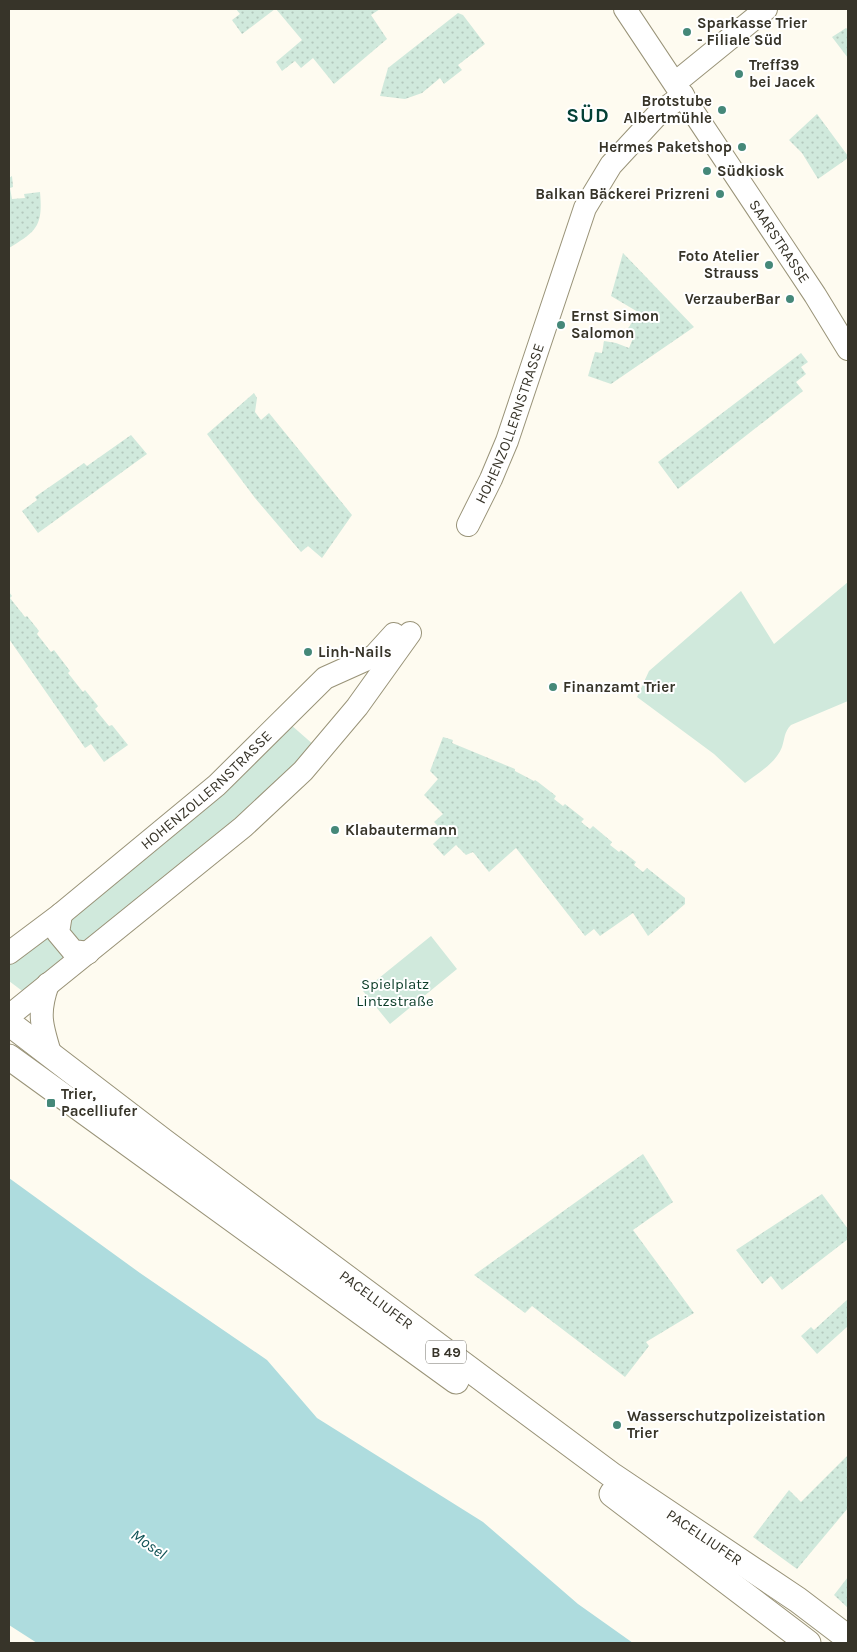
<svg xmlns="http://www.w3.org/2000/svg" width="857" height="1652" font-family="Karla,sans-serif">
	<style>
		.grass { fill: url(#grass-dots) }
		.park { fill: #d0e9dc }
		.water { fill: #aedcde }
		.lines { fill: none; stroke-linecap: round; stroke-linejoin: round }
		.secondary-casing { stroke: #999378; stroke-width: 24 }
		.primary-casing { stroke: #999378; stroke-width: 27 }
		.secondary { stroke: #fff; stroke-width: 22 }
		.primary { stroke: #fff; stroke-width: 25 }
		.poi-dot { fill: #458879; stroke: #fff; stroke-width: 2 }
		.labels { text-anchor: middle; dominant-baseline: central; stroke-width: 4; stroke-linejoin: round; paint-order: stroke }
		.shield { fill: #fff; stroke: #737169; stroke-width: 1 }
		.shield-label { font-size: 14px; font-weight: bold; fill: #373429 }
		.poi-label { font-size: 15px; font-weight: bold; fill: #373429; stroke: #fff; text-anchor: start }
		.street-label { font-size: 15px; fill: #373429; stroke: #fff }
		.park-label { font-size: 15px; fill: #0b3c28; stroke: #fff }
		.water-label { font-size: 16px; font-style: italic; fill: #115356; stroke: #fff }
		.district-label { font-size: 20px; font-weight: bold; letter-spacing: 1px; fill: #044137; stroke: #fff }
	</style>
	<defs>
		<pattern id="grass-dots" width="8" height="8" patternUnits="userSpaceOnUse" patternTransform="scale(1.25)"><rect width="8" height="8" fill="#d0e9dc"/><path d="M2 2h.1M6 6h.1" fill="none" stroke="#b3c8bd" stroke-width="1.8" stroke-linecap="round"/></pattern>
	</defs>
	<rect width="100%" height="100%" fill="#fefbf0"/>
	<path class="grass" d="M 236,9 L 275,9 L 242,34 L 232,20 L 240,14 Z
		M 276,9 L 380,9 L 371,15 L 387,39 L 334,84 L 313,58 L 301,68 L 295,61 L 282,71 L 276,62 L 302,40 Z
		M 458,13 L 463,15 L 485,44 L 458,65 L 462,70 L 444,84 L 440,78 L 422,93 L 405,99 L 380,96 L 388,68 Z
		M 846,28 L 848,30 L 848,58 L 832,37 Z
		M 817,114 L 848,156 L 848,158 L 818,179 L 802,153 L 789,140 Z
		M 12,176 L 13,187 L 10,188 L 12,199 L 25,198 L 24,194 L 40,192 C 43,226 37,231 9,248 L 9,178 Z
		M 623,253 L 694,327 L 611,384 L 588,376 L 595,352 L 602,353 L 604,341 L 616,343 L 629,348 L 634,336 L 626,332 L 638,312 L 611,296 Z
		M 801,353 L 808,362 L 801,367 L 806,374 L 796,382 L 803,391 L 678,489 L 658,462 Z
		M 254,393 L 257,398 L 255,412 L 261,420 L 269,413 L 352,515 L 322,558 L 308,546 L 301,552 L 255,498 L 207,434 Z
		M 131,435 L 147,454 L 38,533 L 22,511 L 37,500 L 35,497 L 84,463 L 87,466 Z
		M 9,592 L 12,596 L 10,598 L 25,617 L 27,616 L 39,631 L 37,634 L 51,652 L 54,650 L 70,671 L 68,673 L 83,692 L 85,690 L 98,706 L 95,709 L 109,726 L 112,725 L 128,745 L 104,762 L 91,744 L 85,748 L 9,639 Z
		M 443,737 L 453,740 L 452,743 L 515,769 L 515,771 L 534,781 L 535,780 L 538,782 L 556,796 L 554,799 L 563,806 L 565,804 L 584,819 L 581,822 L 590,829 L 593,826 L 612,842 L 610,845 L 619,852 L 621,850 L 636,862 L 634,865 L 643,872 L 647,868 L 685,898 L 685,904 L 648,936 L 633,913 L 600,936 L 594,929 L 585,936 L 516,848 L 489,872 L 473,852 L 466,855 L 456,845 L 444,856 L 433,844 L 445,833 L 434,822 L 443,814 L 424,795 L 438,779 L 430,771 Z
		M 643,1154 L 673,1202 L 633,1230 L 694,1313 L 646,1342 L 649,1346 L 625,1377 L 532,1306 L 525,1313 L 474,1275 Z
		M 822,1194 L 848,1229 L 848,1239 L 782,1290 L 771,1276 L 762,1284 L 736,1250 Z
		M 848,1299 L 848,1326 L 817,1354 L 801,1336 L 811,1327 L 814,1330 Z
		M 848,1455 L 848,1508 L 797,1569 L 753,1537 L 789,1490 L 801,1502 Z
		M 848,1577 L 848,1608 L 834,1595 Z"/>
	<path class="park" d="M 848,582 L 848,701 L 791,725 C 784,732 785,738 782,747 C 776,763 758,773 745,783 L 714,754 L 637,697 L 649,671 L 741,591 L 774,644 Z
		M 290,724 L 315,746 L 244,817 L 92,941 L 81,942 L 69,934 L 68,921 Z
		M 52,929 C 52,944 57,950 69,959 L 25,993 L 9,981 L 9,965 Z
		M 431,936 L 457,969 L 390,1024 L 363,991 Z"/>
	<path class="water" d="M 9,1178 L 140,1273 L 267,1360 L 317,1418 L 483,1522 L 578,1604 L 633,1643 L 37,1643 L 9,1625 Z"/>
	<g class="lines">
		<g class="secondary-casing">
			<g id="secondary">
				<path id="s1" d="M 625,9 L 815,295 L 848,349"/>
				<path d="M 675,83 L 766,9"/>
				<path id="s2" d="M 468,525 L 491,479 L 507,441 L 585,208 L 611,165 L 659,113 L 683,95"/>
				<path d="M 61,914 L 58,933 L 73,951 L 88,953"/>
				<path id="s3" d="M 9,953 L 61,914 L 217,785 L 325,678 L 374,656 L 394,634"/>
				<path d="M 48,984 C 37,1014 42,1027 51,1056"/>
				<path d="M 9,1016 L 243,827 L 303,771 L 357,707 L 410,633"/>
			</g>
		</g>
		<g class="primary-casing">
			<g id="primary">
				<path id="s4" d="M 9,1023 L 163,1141 L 613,1476 L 798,1600 L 848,1638"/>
				<path d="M 9,1057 L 456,1381"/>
				<path d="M 612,1494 L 808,1643"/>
			</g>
		</g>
		<use href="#secondary" class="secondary"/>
		<use href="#primary" class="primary"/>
	</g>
	<g class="poi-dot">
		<circle cx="687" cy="32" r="5"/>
		<circle cx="739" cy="74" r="5"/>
		<circle cx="722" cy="110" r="5"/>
		<circle cx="742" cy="147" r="5"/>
		<circle cx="707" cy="171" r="5"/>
		<circle cx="720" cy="194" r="5"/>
		<circle cx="769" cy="265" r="5"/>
		<circle cx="790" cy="299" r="5"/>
		<circle cx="561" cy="325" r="5"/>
		<circle cx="308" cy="652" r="5"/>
		<circle cx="553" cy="687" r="5"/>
		<circle cx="335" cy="830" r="5"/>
		<rect x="46" y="1098" width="10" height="10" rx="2.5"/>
		<circle cx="617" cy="1425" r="5"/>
	</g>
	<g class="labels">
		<rect class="shield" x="426" y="1340.5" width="40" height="23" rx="4"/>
		<g class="shield-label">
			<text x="446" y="1352">B 49</text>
		</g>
		<g class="poi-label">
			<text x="697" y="23">Sparkasse Trier<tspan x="697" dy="17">- Filiale Süd</tspan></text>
			<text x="749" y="65">Treff39<tspan x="749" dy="17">bei Jacek</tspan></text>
			<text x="712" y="101" text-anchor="end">Brotstube<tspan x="712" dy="17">Albertmühle</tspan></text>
			<text x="732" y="147" text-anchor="end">Hermes Paketshop</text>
			<text x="717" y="171">Südkiosk</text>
			<text x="710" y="194" text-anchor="end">Balkan Bäckerei Prizreni</text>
			<text x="759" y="256" text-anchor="end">Foto Atelier<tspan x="759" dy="17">Strauss</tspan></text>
			<text x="780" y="299" text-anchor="end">VerzauberBar</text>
			<text x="571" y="316">Ernst Simon<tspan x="571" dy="17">Salomon</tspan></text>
			<text x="318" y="652">Linh-Nails</text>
			<text x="563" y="687">Finanzamt Trier</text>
			<text x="345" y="830">Klabautermann</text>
			<text x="61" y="1094">Trier,<tspan x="61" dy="17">Pacelliufer</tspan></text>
			<text x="627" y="1416">Wasserschutzpolizeistation<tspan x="627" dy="17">Trier</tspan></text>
		</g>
		<g class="street-label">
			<text stroke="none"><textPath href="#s1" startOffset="279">SAARSTRASSE</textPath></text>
			<text stroke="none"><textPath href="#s2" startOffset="110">HOHENZOLLERNSTRASSE</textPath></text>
			<text stroke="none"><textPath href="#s3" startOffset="256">HOHENZOLLERNSTRASSE</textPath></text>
			<text stroke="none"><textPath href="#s4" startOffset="460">PACELLIUFER</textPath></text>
			<text stroke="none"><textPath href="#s4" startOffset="865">PACELLIUFER</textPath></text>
		</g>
		<g class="park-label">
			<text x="395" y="984">Spielplatz<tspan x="395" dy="17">Lintzstraße</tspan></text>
		</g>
		<g class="water-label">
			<text transform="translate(149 1544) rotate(35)">Mosel</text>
		</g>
		<g class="district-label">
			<text x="588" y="115">SÜD</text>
		</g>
	</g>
	<rect width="857" height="1652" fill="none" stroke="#373429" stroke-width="20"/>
</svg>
